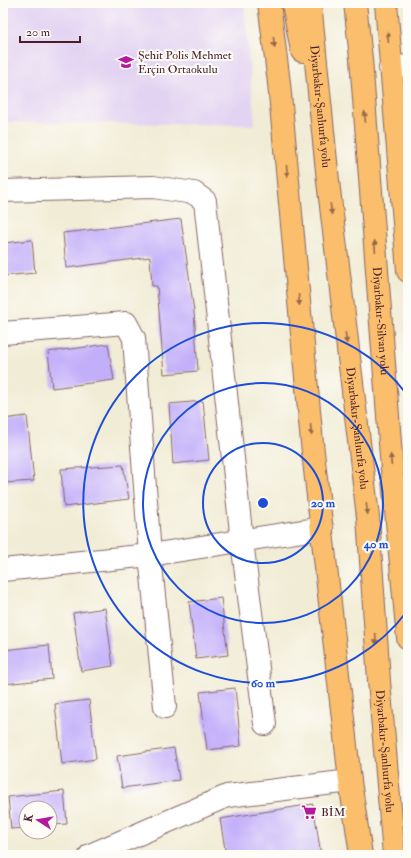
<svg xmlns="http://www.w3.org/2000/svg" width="411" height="858" font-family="'IM FELL Double Pica',serif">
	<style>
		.built { fill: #e3d3f2 }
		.building { fill: #c2affa }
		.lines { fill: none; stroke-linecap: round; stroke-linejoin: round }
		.minor-casing { stroke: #846766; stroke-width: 24 }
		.highway-casing { stroke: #846766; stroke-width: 24 }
		.minor { stroke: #fff; stroke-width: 22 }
		.highway { stroke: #fabe6d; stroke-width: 22 }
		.oneway { fill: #996749 }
		.ring { fill: none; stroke: #1d4ed8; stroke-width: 2 }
		.labels { text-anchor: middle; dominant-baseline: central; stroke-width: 4; stroke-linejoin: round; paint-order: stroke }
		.poi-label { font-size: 12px; fill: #4a1f2b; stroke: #fdfcf7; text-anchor: start }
		.street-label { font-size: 12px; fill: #4a1f2b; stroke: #fdfcf7 }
		.centre { fill: #1d4ed8; stroke: #fdfcf7; stroke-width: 2 }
		.ring-label { font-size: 12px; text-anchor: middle; font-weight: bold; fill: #1d4ed8; stroke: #fdfcf7; stroke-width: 4; stroke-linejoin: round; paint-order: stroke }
	</style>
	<rect width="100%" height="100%" fill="#fdfcf7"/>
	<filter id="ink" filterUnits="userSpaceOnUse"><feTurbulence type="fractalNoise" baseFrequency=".025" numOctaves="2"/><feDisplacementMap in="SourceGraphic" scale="8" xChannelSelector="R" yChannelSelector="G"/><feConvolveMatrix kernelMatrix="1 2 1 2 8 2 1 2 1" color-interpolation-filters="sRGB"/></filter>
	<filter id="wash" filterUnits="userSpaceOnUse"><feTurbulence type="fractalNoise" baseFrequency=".012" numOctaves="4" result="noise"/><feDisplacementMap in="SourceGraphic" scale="16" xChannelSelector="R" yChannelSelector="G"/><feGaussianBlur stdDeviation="0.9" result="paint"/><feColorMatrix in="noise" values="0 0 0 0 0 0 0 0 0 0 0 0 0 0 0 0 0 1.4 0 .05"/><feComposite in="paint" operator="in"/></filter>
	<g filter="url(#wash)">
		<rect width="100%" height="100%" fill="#f1ecd5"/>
		<path class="built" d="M 3,3 L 244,3 L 255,125 L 3,122 Z"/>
		<g id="blocks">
			<path class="building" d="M 181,219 L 194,311 L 198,371 L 164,374 L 157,286 L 152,286 L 150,257 L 66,268 L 63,233 Z
				M 32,240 L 35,273 L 3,276 L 3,243 Z
				M 108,344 L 114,380 L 52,388 L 48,352 Z
				M 203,401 L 209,460 L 173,464 L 169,404 Z
				M 27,416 L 34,481 L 3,483 L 3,419 Z
				M 123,465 L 129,499 L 64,507 L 61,469 Z
				M 221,598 L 228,655 L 196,659 L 189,602 Z
				M 105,608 L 113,666 L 81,671 L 73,613 Z
				M 49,645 L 52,679 L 3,684 L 3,650 Z
				M 235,688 L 241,746 L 207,750 L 200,692 Z
				M 89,700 L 96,759 L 62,764 L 55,704 Z
				M 174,748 L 179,780 L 122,788 L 117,756 Z
				M 64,791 L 67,824 L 50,825 L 50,808 L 26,808 L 26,828 L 11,829 L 8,797 Z
				M 313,804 L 321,855 L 226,855 L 220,819 Z"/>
		</g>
	</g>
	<g filter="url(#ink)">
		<use href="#blocks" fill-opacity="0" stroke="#846766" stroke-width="1"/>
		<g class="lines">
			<g class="minor-casing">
				<path id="minor" d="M 390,68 L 408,66
					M 3,191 L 153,187 L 194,193 L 205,201 L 242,541 L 265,724
					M 3,333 L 126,323 L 134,338 L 150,555 L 165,707
					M 3,570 L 150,555 L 322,528
					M 90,855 L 227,796 L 350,781"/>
			</g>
			<g class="highway-casing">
				<g id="highway">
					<path d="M 269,3 L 279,83 L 312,443 L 350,781 L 361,855"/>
					<path d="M 293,3 L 302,51"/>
					<path id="s1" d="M 310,3 L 328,181 L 368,517 L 379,681 L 394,855"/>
					<path id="s2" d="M 355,3 L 361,59 L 392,469 L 408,638"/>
					<path d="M 386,3 L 408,271"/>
				</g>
			</g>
			<use href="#minor" class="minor"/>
			<use href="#highway" class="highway"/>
		</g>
		<defs><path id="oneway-solid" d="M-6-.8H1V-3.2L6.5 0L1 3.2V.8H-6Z"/></defs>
		<g class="oneway">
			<use href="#oneway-solid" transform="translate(388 37) rotate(-94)"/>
			<use href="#oneway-solid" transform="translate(274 42) rotate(83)"/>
			<use href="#oneway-solid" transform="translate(365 117) rotate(-94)"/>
			<use href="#oneway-solid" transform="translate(287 171) rotate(85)"/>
			<use href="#oneway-solid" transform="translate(331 209) rotate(83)"/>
			<use href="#oneway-solid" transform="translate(375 246) rotate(-94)"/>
			<use href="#oneway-solid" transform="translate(299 300) rotate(85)"/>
			<use href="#oneway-solid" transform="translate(346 338) rotate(83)"/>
			<use href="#oneway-solid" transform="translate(311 430) rotate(85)"/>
			<use href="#oneway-solid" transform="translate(391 460) rotate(-94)"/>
			<use href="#oneway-solid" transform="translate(367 509) rotate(83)"/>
			<use href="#oneway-solid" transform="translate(376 639) rotate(86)"/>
		</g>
	</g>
	<g class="ring">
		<circle cx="263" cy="503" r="60"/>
		<circle cx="263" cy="503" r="120"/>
		<path d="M408 610A180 180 0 1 1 408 396"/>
	</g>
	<defs>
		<g id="school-bare" transform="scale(1.2)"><path d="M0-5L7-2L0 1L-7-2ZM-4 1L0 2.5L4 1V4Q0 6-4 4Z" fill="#b5179e" stroke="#fdfcf7" stroke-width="2.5" paint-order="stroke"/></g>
		<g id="supermarket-bare" transform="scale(1.2)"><path d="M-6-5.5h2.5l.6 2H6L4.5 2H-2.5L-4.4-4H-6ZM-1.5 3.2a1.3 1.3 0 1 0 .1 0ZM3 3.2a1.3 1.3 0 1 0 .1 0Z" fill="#b5179e" stroke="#fdfcf7" stroke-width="2.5" paint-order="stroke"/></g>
	</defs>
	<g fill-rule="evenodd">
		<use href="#school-bare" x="126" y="62"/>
		<use href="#supermarket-bare" x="309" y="812"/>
	</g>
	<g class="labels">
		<g class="poi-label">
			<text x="138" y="55">Şehit Polis Mehmet<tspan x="138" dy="14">Erçin Ortaokulu</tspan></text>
			<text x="321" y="812">BİM</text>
		</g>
		<g class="street-label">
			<text stroke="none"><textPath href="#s1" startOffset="104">Diyarbakır-Şanlıurfa yolu</textPath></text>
			<text stroke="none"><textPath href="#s2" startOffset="319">Diyarbakır-Silvan yolu</textPath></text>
			<text stroke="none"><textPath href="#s1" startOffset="428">Diyarbakır-Şanlıurfa yolu</textPath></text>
			<text stroke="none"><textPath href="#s1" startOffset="752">Diyarbakır-Şanlıurfa yolu</textPath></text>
		</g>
	</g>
	<circle cx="263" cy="503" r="6" class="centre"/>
	<g class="ring-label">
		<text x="323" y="507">20 m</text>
		<text x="376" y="548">40 m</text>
		<text x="263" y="687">60 m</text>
	</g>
	<rect width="411" height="858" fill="none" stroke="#fdfcf7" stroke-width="16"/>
	<g transform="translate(38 820) rotate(282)"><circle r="19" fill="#fdfcf7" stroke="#b5a4a5"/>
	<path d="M0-3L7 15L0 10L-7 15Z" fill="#b5179e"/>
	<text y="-6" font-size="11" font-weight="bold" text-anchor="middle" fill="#4a1f2b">K</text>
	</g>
	<path d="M20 36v6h60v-6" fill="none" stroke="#4a1f2b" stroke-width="2"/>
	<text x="26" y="36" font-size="12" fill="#4a1f2b" stroke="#fdfcf7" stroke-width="3" paint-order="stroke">20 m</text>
</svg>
